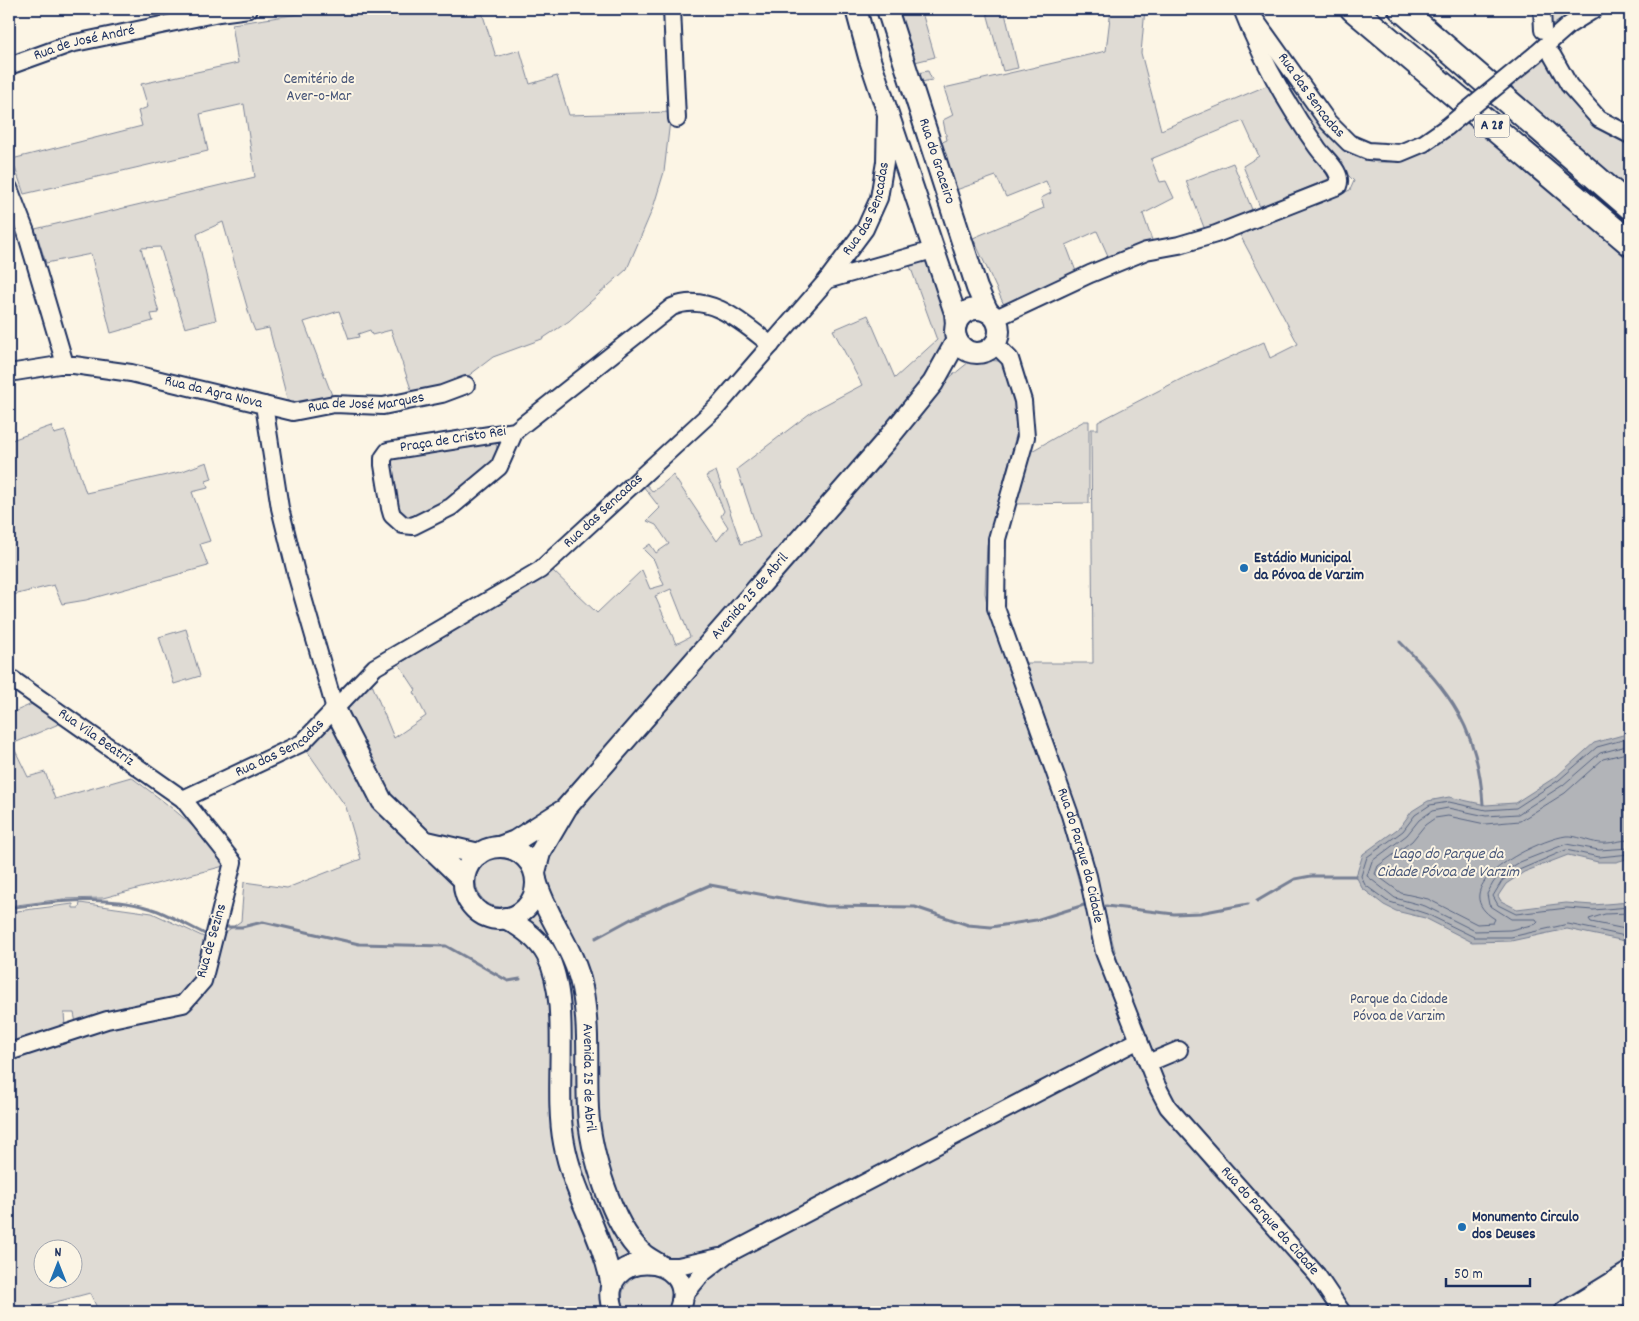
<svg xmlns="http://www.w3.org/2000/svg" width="1639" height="1321" font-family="Dekko,sans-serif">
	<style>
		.green { fill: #dfdbd4; stroke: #7d8599; fill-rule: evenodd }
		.water { fill: #b2b4b8; stroke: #767f94 }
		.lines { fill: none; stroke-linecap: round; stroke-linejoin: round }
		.shore { stroke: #576482; stroke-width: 1 }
		.stream { stroke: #767f94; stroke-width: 3 }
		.minor-casing { stroke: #1b2f5e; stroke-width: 20 }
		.major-casing { stroke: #1b2f5e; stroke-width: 24 }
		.highway-casing { stroke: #1b2f5e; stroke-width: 28 }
		.minor { stroke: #fcf5e5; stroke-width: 16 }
		.major { stroke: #fcf5e5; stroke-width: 20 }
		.highway { stroke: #fcf5e5; stroke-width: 24 }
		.minor-bridge-casing { stroke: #1b2f5e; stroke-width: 20; stroke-linecap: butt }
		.minor-bridge { stroke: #fcf5e5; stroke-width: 16 }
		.poi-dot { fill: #1f6fb2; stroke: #fcf5e5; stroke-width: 2 }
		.labels { text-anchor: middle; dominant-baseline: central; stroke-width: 4; stroke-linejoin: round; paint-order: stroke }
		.shield { fill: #fcf5e5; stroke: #5e6a86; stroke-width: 1 }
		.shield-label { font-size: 14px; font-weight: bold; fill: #1b2f5e }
		.street-label { font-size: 15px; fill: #1b2f5e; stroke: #fcf5e5 }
		.park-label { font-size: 15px; fill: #425176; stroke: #fcf5e5 }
		.poi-label { font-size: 15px; font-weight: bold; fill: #1b2f5e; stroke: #fcf5e5; text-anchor: start }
		.water-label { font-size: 16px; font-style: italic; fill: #485779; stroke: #fcf5e5 }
	</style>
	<rect width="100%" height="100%" fill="#fcf5e5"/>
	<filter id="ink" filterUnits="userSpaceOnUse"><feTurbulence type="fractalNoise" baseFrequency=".02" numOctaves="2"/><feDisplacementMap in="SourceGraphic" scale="10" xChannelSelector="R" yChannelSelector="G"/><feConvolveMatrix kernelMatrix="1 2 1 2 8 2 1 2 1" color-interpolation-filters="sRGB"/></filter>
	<g filter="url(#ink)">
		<path class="green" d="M 332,9 L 481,9 L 496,57 L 520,50 L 530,84 L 557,76 L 569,115 L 671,112 L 664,172 L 653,208 L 627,269 L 569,321 L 542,339 L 493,357 L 467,377 L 413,395 L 391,330 L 372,335 L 370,330 L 358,334 L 359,337 L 349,339 L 339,311 L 304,322 L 333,398 L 293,407 L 293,403 L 288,402 L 269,328 L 255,331 L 251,321 L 223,222 L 197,234 L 216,320 L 185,328 L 160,247 L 141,248 L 159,313 L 151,314 L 153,321 L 111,333 L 91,254 L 46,263 L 35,229 L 255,177 L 244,104 L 200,114 L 208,151 L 24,194 L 12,159 L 142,126 L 138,111 L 148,107 L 141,84 L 238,63 L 232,24 Z
			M 896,9 L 921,9 L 935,57 L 915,62 L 918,73 L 928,71 L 932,80 L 921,82 Z
			M 986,9 L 1004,9 L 1018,68 L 1003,71 Z
			M 1111,9 L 1145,9 L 1141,53 L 1161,130 L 1273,83 L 1331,178 L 1260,207 L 1243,166 L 1259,156 L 1243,121 L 1151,159 L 1160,182 L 1166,181 L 1174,198 L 1143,214 L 1153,243 L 1109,258 L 1097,231 L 1066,245 L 1077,274 L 1005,307 L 973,238 L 1044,208 L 1041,198 L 1051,193 L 1046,181 L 1006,197 L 996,176 L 956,190 L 940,143 L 947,140 L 943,120 L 953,115 L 944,88 L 1106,51 Z
			M 1546,9 L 1576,9 L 1547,29 Z
			M 1259,37 C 1278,65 1325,141 1352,155 C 1369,164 1394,164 1412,157 C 1433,150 1452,133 1470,120 L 1588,221 L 1630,262 L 1630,1262 L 1554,1312 L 1347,1312 L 1185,1117 L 1168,1089 L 1135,1011 L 1117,959 L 1084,833 L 1024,663 L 1093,663 L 1091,429 L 1098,429 L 1098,422 L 1181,379 L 1264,342 L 1270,358 L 1298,344 L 1240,235 L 1350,190 L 1354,181 L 1327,154 Z
			M 1544,52 L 1621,139 L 1630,145 L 1630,202 L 1508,87 Z
			M 1233,163 L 1253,212 L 1205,230 L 1186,181 Z
			M 931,257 L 949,317 L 947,341 L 940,363 L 544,817 L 525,831 L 493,836 L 470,845 L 432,834 L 387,799 L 342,709 L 371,682 L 394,738 L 426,716 L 414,692 L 416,690 L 399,664 L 551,569 L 597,613 L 642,570 L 650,589 L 664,585 L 654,560 L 643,549 L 650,544 L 656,553 L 669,544 L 656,525 L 647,521 L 660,508 L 643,486 L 645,483 L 653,492 L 673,475 L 717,541 L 728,527 L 721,516 L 724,511 L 713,486 L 706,476 L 716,471 L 741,544 L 760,537 L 737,469 L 813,411 L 862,385 L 833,330 L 868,315 L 895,378 L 937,340 L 909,263 ZM 671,589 L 690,637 L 676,644 L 655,596 Z
			M 985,360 L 999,361 L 1004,365 L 1016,407 L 1018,428 L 987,545 L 985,593 L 989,613 L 1059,807 L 1080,886 L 1131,1038 L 716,1252 L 675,1259 L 646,1247 L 622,1211 L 598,1146 L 592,1010 L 554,913 L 547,883 L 544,857 L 554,837 L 938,387 L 969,362 Z
			M 1084,421 L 1089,421 L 1089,503 L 1013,504 L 1030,452 Z
			M 51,426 L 54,434 L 65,431 L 86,493 L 180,472 L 207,462 L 212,479 L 206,481 L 208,488 L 192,492 L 210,541 L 200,544 L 208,566 L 86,600 L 62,604 L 54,585 L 9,596 L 9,441 Z
			M 495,442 L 497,447 L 496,459 L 460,493 L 414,519 L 403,518 L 397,511 L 389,462 L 390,459 Z
			M 186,629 L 200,676 L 174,684 L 159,637 Z
			M 32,704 L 61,723 L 12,744 L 28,777 L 45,772 L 55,799 L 131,777 C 164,802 203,828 224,866 L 103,898 L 63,899 L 9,906 L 9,714 Z
			M 334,718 L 377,811 L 453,876 L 453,889 L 456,902 L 467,917 L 489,929 L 511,931 L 527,942 L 548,975 L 552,997 L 554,1117 L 603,1284 L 601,1294 L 604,1312 L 99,1312 L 90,1293 L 18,1312 L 9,1312 L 9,1058 L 87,1033 L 170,1016 L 192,1009 L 207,988 L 221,947 L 223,934 L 241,921 L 244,882 L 287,888 L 361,859 L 346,807 L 305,748 ZM 42,1248 L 72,1248 L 72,1278 L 42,1278 Z
			M476 882a25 25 0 1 1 50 0a25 25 0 1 1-50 0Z
			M 80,903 L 152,913 L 206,938 L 200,965 L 191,985 L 177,998 L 76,1023 L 74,1013 L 64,1013 L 65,1026 L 9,1046 L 9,912 L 73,904 L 73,908 L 79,908 Z
			M 539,912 L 576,988 L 581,1112 L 631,1253 L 616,1262 L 570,1143 L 565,995 L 527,921 Z
			M 1135,1047 L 1148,1075 L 1156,1102 L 1212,1172 L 1310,1280 L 1330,1312 L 689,1312 L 698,1283 L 724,1264 Z
			M 644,1273 C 667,1278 680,1288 668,1312 L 626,1312 C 617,1294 625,1278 644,1273 Z"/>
		<path class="water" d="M 1630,733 L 1630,858 L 1616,862 L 1598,862 L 1568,855 L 1524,872 L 1506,884 L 1498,896 L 1501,901 L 1517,909 L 1566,903 L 1593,905 L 1630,902 L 1630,942 L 1567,929 L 1511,941 L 1472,942 L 1425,918 L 1396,911 L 1384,905 L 1362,888 L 1356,876 L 1363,854 L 1400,827 L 1412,811 L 1428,801 L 1449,797 L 1486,805 L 1515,803 L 1557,776 L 1594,743 Z"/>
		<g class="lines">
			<path class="shore" d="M 1630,738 L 1597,747 L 1559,780 L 1516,808 L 1486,810 L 1449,802 L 1430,805 L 1415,815 L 1403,831 L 1367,857 L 1361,876 L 1365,885 L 1387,901 L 1427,914 L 1474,937 L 1511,937 L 1568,924 L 1630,937
				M 1630,745 L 1600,753 L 1563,785 L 1518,814 L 1486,816 L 1448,808 L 1432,811 L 1419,820 L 1407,835 L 1372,861 L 1367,876 L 1395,898 L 1425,906 L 1475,931 L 1510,930 L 1536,924 L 1538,922 L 1536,919 L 1511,919 L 1489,905 L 1487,894 L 1493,883 L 1499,875 L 1520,862 L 1566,844 L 1599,850 L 1630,848
				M 1630,752 L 1603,759 L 1565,793 L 1520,821 L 1485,824 L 1448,816 L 1435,818 L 1425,825 L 1412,841 L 1378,866 L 1375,874 L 1401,893 L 1428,899 L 1477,924 L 1493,923 L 1495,919 C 1441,886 1537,840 1566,836 C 1577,835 1588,842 1600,843 C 1611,844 1620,840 1630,840
				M 1630,854 L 1599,857 L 1566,850 L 1512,873 L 1502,881 L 1493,896 L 1498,905 L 1516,914 L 1567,908 L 1593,910 L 1630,907
				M 1630,913 L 1605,914 L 1589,919 L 1591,922 L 1630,930"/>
			<path class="stream" d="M 1400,642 C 1451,693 1478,729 1483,804
				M 1257,901 L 1295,879 L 1311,876 L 1356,876
				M 1106,906 L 1174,914 L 1200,913 L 1248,904
				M 9,908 C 54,901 114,894 158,911 C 175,918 191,927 207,935
				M 223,927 L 242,927 L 263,922 L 359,944 L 446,946 L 508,981 L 520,979
				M 596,938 L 631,919 L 710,885 L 825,906 L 915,907 L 968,925 L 991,927 L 1036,920 L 1084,905"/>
			<g class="minor-casing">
				<g id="minor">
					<path d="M 672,9 L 677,119"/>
					<path d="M 1542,9 L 1543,30"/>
					<path id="s1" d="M 1249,11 L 1328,122 L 1349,143 L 1368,151 L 1400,153 L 1424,143 L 1447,127"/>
					<path d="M 1536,54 L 1569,25 L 1595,9"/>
					<path d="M 1552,55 L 1569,85 L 1599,119 L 1630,135"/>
					<path id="s2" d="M 9,66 L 70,44 L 219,13 L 249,9"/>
					<path d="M 9,188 L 26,232 L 65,364"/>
					<path d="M 827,280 L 933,250"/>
					<path d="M 996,318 L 1090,274 L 1146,251 L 1179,245 L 1216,234 L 1338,186 C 1344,172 1324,158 1317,147 C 1287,105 1261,58 1242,9"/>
					<path id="s3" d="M 995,344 L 1010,359 L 1023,401 L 1026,437 L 997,539 L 996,608 L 1070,815 L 1088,876 L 1104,952 L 1156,1084 L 1168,1107 L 1317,1275 L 1342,1312"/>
					<path id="s4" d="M 9,373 L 59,365 L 74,365 L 131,373 L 264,405 L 280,508 L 297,577 L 335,709"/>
					<path id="s5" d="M 264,405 L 293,412 L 334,404 L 383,406 L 442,394 L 466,385"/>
					<path d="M 515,431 L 388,451 L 383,458 L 383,465 L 390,508 L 392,515 L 403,525 L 413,526 L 451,507 L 499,467 L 515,431 L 672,307 C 709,291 744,324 771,345"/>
					<path id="s6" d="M 9,677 L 183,799 L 233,862 L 203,981 L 183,1004 L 107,1020 L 9,1052"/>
					<path id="s7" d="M 183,799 L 302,743 L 375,667 L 540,570 L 718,406 L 827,280 L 865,229 L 879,198 L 885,162 L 886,115"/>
					<path d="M 1148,1063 L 1179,1050"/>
					<path d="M 663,1266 L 678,1266 L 719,1257"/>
					<path d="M 683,1297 L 702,1274 L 726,1255 L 1139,1040"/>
				</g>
			</g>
			<g class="major-casing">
				<g id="major">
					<path d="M 856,9 L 869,57 L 955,313 L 956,324"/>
					<path id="s8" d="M 887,9 L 977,288 L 988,312"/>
					<circle cx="977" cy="331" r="22"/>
					<path d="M 335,709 L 382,801 L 464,880"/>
					<path d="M 427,842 L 479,854"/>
					<path d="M 499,847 L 515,841 L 562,811"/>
					<circle cx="500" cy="883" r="36"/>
					<path id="s9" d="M 535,872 L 540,853 L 567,807 L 886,441 L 933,383 L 957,340"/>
					<path id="s10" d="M 536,880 C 546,918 575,949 582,988 C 590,1027 586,1069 588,1109 C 590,1150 611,1224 642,1253 C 646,1257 652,1260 657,1263"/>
					<path d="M 505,918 C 522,927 538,938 547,955 C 572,1003 553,1087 564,1143 C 573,1193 603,1236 612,1286"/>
					<path d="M 614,1312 C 589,1247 704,1248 679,1312"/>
					<path d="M 1565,1312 L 1630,1272"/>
					<path d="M 1592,1312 L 1630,1290"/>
				</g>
			</g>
			<g class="highway-casing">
				<path id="highway" d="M 1353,9 L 1630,243
					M 1401,9 L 1630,207"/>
			</g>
			<use href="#minor" class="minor"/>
			<use href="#major" class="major"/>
			<use href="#highway" class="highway"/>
			<g class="minor-bridge-casing">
				<path id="minor-bridge" d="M 1447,127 L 1536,54"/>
			</g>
			<use href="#minor-bridge" class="minor-bridge"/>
		</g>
	</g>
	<g class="poi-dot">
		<circle cx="1244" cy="568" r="5"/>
		<circle cx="1462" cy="1227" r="5"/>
	</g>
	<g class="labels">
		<rect class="shield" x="1474.5" y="114.5" width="35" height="23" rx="4"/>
		<g class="shield-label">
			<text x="1492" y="126">A 28</text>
		</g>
		<g class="street-label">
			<text stroke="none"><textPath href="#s2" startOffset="79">Rua de José André</textPath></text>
			<text stroke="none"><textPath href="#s1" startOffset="105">Rua das Sencadas</textPath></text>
			<text stroke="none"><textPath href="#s8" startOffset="160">Rua do Graceiro</textPath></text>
			<text stroke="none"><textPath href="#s7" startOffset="920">Rua das Sencadas</textPath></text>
			<text stroke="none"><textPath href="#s4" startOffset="208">Rua da Agra Nova</textPath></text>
			<text stroke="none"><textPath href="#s5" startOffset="104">Rua de José Marques</textPath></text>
			<text transform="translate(453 440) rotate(-9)">Praça de Cristo Rei</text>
			<text stroke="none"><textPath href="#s7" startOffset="515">Rua das Sencadas</textPath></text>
			<text stroke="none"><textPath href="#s9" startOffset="352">Avenida 25 de Abril</textPath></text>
			<text stroke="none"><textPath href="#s6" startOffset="106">Rua Vila Beatriz</textPath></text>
			<text stroke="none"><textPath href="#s7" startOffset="110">Rua das Sencadas</textPath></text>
			<text stroke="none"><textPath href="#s3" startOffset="538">Rua do Parque da Cidade</textPath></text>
			<text transform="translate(212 941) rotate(-74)">Rua de Sezins</text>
			<text stroke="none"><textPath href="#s10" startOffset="208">Avenida 25 de Abril</textPath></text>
			<text stroke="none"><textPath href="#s3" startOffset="958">Rua do Parque da Cidade</textPath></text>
		</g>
		<g class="park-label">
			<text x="319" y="80">Cemitério de<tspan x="319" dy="17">Aver-o-Mar</tspan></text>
			<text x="1399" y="1000">Parque da Cidade<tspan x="1399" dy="17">Póvoa de Varzim</tspan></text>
		</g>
		<g class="poi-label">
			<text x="1254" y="559">Estádio Municipal<tspan x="1254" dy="17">da Póvoa de Varzim</tspan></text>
			<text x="1472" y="1218">Monumento Circulo<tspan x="1472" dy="17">dos Deuses</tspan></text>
		</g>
		<g class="water-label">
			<text x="1448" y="854">Lago do Parque da<tspan x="1448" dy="18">Cidade Póvoa de Varzim</tspan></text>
		</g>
	</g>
	<rect width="1639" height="1321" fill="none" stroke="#fcf5e5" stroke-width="30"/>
	<rect x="15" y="15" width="1609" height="1291" fill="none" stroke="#1b2f5e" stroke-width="2" filter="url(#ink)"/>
	<g transform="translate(58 1264)"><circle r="24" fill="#fcf5e5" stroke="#a2a6af"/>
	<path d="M0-4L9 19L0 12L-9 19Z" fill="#1f6fb2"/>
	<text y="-8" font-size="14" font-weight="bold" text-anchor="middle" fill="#1b2f5e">N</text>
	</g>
	<path d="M1446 1278v8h84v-8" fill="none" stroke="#1b2f5e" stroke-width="2.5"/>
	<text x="1454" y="1278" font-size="15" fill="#1b2f5e" stroke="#fcf5e5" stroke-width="4" paint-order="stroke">50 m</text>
</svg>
